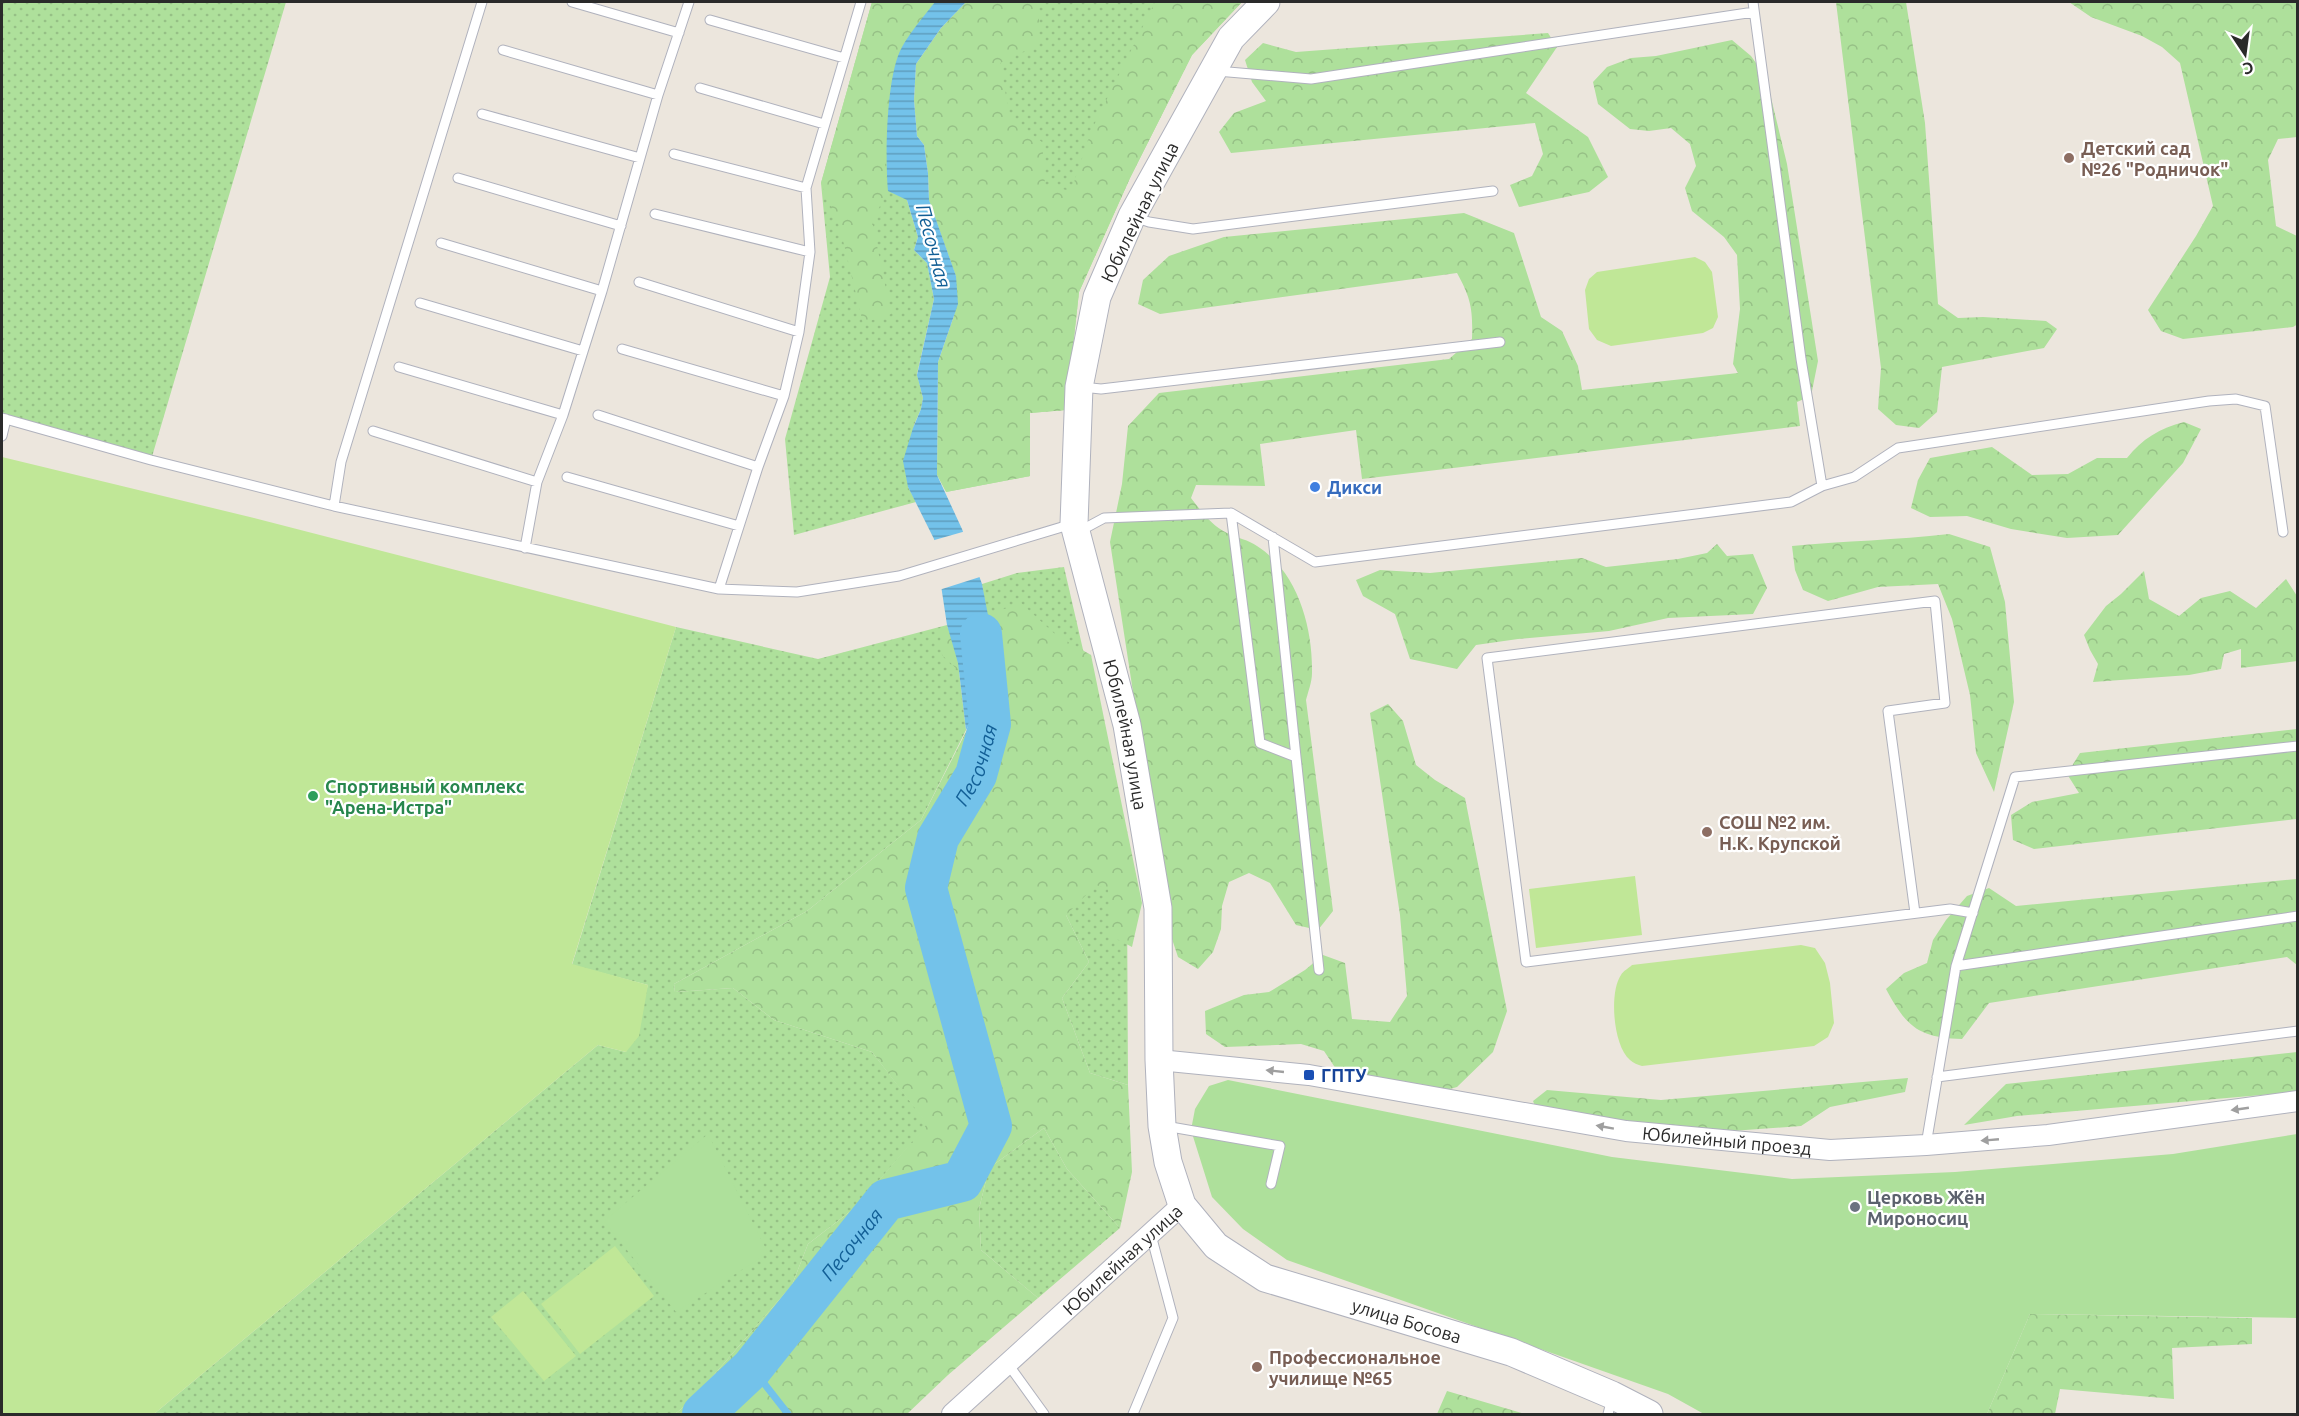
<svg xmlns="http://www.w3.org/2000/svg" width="2299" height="1416" font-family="Ubuntu,sans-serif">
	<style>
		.grass { fill: url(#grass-dots) }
		.forest { fill: url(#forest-crowns) }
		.park { fill: #aee09b }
		.pitch { fill: #c0e797 }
		.water { fill: url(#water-rules) }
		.pier { fill: #ece6dd }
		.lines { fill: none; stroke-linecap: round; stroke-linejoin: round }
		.stream { stroke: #73c2ea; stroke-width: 7 }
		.river { stroke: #73c2ea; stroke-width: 42 }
		.lane-casing { stroke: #b0b2bd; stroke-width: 11 }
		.street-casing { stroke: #b0b2bd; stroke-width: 22 }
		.secondary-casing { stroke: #b0b2bd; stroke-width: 29 }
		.lane { stroke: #fff; stroke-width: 9 }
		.street { stroke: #fff; stroke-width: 20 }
		.secondary { stroke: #fff; stroke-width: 27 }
		.oneway { fill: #9f9f9f }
		.education-dot { fill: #8d6e63; stroke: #fff; stroke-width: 2 }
		.shop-dot { fill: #3f7fe0; stroke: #fff; stroke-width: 2 }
		.leisure-dot { fill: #2e9e5b; stroke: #fff; stroke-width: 2 }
		.transit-dot { fill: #1a4fb4; stroke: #fff; stroke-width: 2 }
		.worship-dot { fill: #6b7280; stroke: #fff; stroke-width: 2 }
		.labels { text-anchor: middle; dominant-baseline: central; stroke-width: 4.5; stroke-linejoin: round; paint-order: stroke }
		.education-label { font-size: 18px; font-weight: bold; fill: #785e54; stroke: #fff; text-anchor: start }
		.street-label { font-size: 18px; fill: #2a2a2a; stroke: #fff }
		.shop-label { font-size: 18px; font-weight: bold; fill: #366cbe; stroke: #fff; text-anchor: start }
		.leisure-label { font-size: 18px; font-weight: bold; fill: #27864d; stroke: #fff; text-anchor: start }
		.transit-label { font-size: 18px; font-weight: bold; fill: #164399; stroke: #fff; text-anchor: start }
		.worship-label { font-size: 18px; font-weight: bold; fill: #5b616d; stroke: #fff; text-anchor: start }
		.water-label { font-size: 20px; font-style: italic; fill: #125f96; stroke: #fff }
	</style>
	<defs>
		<pattern id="grass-dots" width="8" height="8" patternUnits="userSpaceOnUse" patternTransform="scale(1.5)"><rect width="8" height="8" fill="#aee09b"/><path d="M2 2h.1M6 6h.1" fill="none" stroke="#96c086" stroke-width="1.8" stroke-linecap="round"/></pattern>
		<pattern id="forest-crowns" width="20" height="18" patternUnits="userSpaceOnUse" patternTransform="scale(1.5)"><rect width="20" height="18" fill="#aee09b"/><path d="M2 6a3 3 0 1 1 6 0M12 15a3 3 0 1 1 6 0" fill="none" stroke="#96c086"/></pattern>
		<pattern id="water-rules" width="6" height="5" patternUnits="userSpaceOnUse" patternTransform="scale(1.5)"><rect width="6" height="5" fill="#73c2ea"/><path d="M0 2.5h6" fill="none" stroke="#5f9ebe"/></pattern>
	</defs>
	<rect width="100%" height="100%" fill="#ece6dd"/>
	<path class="grass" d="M 2,2 L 286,2 L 151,460 L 87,442 L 2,424 Z
		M 872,2 L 935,2 L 901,49 L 907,200 L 918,237 L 914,250 L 927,263 L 934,299 L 917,374 L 923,398 L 921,409 L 914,425 L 908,487 L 916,502 L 794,535 L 785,439 L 830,277 L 821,183 Z
		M 966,2 L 1242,2 L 1192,55 L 1130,178 L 1079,292 L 1066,410 L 1030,413 L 1030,476 L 946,492 L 956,276 L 929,200 Z
		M 1064,567 L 1101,728 L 1127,888 L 1128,1085 L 1090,1073 L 1062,998 L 1089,962 L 1066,915 L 995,677 L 982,584 L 1017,573 Z
		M 947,625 L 958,663 L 966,730 L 921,820 L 807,911 L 674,984 L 675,992 L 733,988 L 774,1020 L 872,1052 L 928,1124 L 856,1207 L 808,1244 L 792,1285 L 692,1400 L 675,1414 L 154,1414 L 598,1045 L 626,1052 L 648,985 L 572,965 L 676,627 L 818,659 Z
		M 1044,1128 L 1067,1169 L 1120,1228 L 1038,1298 L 981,1250 L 979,1209 L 989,1168 Z"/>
	<path class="forest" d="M 872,2 L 935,2 L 901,49 L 885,163 L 888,191 L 872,221 L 891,314 L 863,323 L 840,228 L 821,183 Z
		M 966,2 L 1039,2 L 1039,44 L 1000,63 L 1010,118 L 1042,142 L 1045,185 L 1071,191 L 1092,129 L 1155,2 L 1242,2 L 1192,55 L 1130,178 L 1079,292 L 1066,410 L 1030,413 L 1030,476 L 946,492 L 937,475 L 938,362 L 958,304 L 956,276 L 929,200 L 928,173 L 924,145 L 917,136 L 914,100 L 916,64 L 941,28 Z
		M 1836,2 L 1906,2 L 1925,123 L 1938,304 L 1958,318 L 1983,317 L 2046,321 L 2057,329 L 2044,348 L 1942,367 L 1937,412 L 1919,428 L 1896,425 L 1878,409 L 1881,368 Z
		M 2069,2 L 2297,2 L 2297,137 L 2278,139 L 2268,160 L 2276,226 L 2297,236 L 2298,324 L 2293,327 L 2183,339 L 2161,331 L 2148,310 L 2196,236 L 2213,206 L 2180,63 L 2162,47 L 2142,36 L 2091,17 Z
		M 1548,33 L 1557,47 L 1526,93 L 1588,137 L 1608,177 L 1589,192 L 1519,207 L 1510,185 L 1532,176 L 1543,154 L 1535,123 L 1231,153 L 1219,132 L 1234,113 L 1266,101 L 1252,82 L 1245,60 L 1263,43 L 1296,52 Z
		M 1732,40 L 1751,56 L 1766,77 L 1787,164 L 1818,361 L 1811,396 L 1797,402 L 1800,426 L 1362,479 L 1356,430 L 1260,444 L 1265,486 L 1196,485 L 1191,498 C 1201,511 1212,526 1227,533 C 1237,538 1249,540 1257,546 C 1298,572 1313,628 1312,673 C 1312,682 1308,692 1306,700 L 1333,911 L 1318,930 L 1296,925 L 1270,883 L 1249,873 L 1229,882 L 1222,906 L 1221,929 L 1213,952 L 1198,969 L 1178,957 L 1170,933 L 1110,542 L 1122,484 L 1128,426 L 1159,393 L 1449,359 L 1472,339 C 1473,310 1471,298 1457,273 L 1160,314 L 1138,304 L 1143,280 L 1169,256 L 1224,237 L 1464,213 L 1514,233 L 1541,317 L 1562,331 L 1578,366 L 1582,390 L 1738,373 L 1733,364 L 1740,309 L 1737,255 L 1724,237 L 1692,211 L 1685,188 L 1696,166 L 1690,144 L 1671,128 L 1649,131 L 1630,129 L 1598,104 L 1593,82 L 1607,67 L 1631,58 L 1656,56 Z
		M 2184,422 L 2201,429 L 2183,463 L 2118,535 L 2067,538 L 2011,529 L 1967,516 L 1930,517 L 1911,508 L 1918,480 L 1930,458 L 1992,447 L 2032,475 L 2068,474 L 2097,458 L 2127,458 C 2142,439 2160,428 2184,422 Z
		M 1949,534 L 1990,547 L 2005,602 L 2014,702 L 1994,792 L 1976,753 L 1970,695 L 1952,619 L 1938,584 L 1878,587 L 1828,601 L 1803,590 L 1795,570 L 1792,546 C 1845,541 1897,540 1949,534 Z
		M 1717,544 L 1727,556 L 1753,554 L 1767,588 L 1753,614 L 1668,618 L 1609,631 L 1518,639 L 1476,645 L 1457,669 L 1410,659 L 1395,614 L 1363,596 L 1356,580 L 1380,570 L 1430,573 L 1582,558 L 1606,567 L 1678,559 L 1707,553 Z
		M 2144,571 L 2149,599 L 2179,616 L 2201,598 L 2230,591 L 2256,608 L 2286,579 L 2297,596 L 2297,661 L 2241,668 L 2241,649 L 2224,654 L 2221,669 L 2189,675 L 2093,682 L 2098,664 L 2090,650 L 2084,635 L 2106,606 L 2121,594 Z
		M 1021,603 L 1056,635 L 1091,655 L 1142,903 L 1132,947 L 1111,936 L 1108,889 L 1096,885 L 1066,915 L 1089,962 L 1062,998 L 1090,1073 L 1128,1085 L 1132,1172 L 1120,1228 L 1067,1169 L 1044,1128 L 989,1168 L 979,1209 L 981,1250 L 1038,1298 L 948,1375 L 907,1414 L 675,1414 L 692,1400 L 792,1285 L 808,1244 L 856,1207 L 927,1124 L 872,1052 L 774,1020 L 733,988 L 675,992 L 674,984 L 807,911 L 921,820 L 994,677 L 959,671 L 942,655 L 940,632 Z
		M 1388,704 L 1403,721 L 1416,765 L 1435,780 L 1465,798 L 1507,1011 L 1493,1052 L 1457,1087 L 1432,1094 L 1340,1075 L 1324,1051 L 1301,1044 L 1225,1047 L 1206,1034 L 1205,1011 L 1244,995 L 1269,992 L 1305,970 L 1323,955 L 1345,963 L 1352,1019 L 1390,1022 L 1407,996 L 1400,915 L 1370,713 Z
		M 2297,729 L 2297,819 L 2034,849 L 2013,840 L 2011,815 L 2032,802 L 2079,793 L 2067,774 L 2080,753 Z
		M 2297,879 L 2297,965 L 2287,957 L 1989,1003 L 1962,1039 C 1918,1038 1906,1026 1886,989 L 1904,973 L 1927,963 L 1933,940 L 1946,920 L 1967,896 L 1989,888 L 2016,906 Z
		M 2297,1052 L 2297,1092 L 2017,1116 L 1964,1125 L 2006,1084 Z
		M 1908,1078 L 1905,1092 L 1830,1107 L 1801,1126 L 1690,1134 L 1538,1113 L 1533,1101 L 1547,1090 L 1661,1100 Z
		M 2030,1314 L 2252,1318 L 2252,1344 L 2172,1348 L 2174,1399 L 2060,1389 L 2055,1414 L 1987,1414 Z
		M 1447,1391 L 1525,1414 L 1437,1414 Z"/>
	<path class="park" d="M 1228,1080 L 1612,1157 L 1792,1179 L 1955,1172 L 2173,1154 L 2297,1134 L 2297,1318 L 2030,1314 L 1987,1414 L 1704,1414 L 1668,1394 L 1287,1260 L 1243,1229 L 1212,1197 L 1191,1130 L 1195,1109 L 1209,1086 Z
		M 708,1134 L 768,1253 L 676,1312 L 604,1221 Z"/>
	<path class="pitch" d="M 1695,257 L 1705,262 L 1712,272 L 1718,317 L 1713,328 L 1703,333 L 1611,346 L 1597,340 L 1589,329 L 1585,290 L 1589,279 L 1597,272 Z
		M 2,457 L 254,518 L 676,627 L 572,964 L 648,985 L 639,1036 L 626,1052 L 598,1045 L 154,1414 L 2,1414 Z
		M 1635,876 L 1642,935 L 1536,948 L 1529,889 Z
		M 1801,945 L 1815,948 L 1825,963 L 1830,983 L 1834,1023 L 1828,1037 L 1814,1046 L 1642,1066 C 1638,1065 1633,1063 1630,1060 C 1613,1046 1609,992 1621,975 C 1623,971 1629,968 1632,965 Z
		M 615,1246 L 654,1296 L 580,1354 L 541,1304 Z
		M 523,1291 L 576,1356 L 544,1381 L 491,1317 Z"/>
	<path class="water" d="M 935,2 L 966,2 L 941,28 L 916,64 L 914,100 L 917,136 L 924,145 L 928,173 L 929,200 L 956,276 L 958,304 L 938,362 L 937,475 L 962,529 L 982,584 L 992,636 L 995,677 L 966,730 L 958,663 L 947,625 L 934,539 L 908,487 L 903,461 L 913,428 L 921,409 L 923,398 L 917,375 L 934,299 L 927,263 L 914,250 L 918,237 L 907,200 L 888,191 C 885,158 886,75 902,47 C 911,31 924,16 935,2 Z"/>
	<path class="pier" d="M 966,531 L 983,576 L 939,590 L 931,541 Z"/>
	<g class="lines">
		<path class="stream" d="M 752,1368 L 788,1414"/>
		<path class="river" id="s1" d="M 703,1414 L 752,1368 L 886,1200 L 962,1181 L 991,1126 L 926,888 L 938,838 L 976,775 L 990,724 L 981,634"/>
		<g class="lane-casing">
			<path id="lane" d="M 572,2 L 679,33
				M 1753,2 L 1801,359 L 1822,486
				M 710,20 L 844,58
				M 503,50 L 658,95
				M 1217,71 L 1311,79 L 1754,12
				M 700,88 L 824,124
				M 482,114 L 640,158
				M 674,154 L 806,188
				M 458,178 L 621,226
				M 655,214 L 810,252
				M 1134,217 L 1149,222 L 1193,229 L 1493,191
				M 441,243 L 602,291
				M 639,282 L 799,332
				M 420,303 L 583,351
				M 622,349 L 784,396
				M 399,367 L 563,415
				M 1082,387 L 1101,389 L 1500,342
				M 598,415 L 758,467
				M 2,418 L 151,460 L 334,506 L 719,589 L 797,592 L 899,576 L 1072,524
				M 373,431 L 537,482
				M 2,436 L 6,419
				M 567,477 L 739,526
				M 334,506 L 341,462 L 482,2
				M 1231,513 L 1260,743 L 1296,757 L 1319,970
				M 1078,532 L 1104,518 L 1231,513 L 1315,562 L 1791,502 L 1822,486 L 1854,477 L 1898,448 L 2209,401 L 2236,399 L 2265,406 L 2283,532
				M 1273,537 L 1296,757
				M 525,548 L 537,482 L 563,415 L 602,291 L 658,95 L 689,2
				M 719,589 L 758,467 L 784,396 L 799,332 L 810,252 L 806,188 L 861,2
				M 1915,913 L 1888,711 L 1945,703 L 1935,601 L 1487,658 L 1526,962 L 1950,909 L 1973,913
				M 1956,966 L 2298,916
				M 1937,1077 L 2298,1031
				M 1165,1126 L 1280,1146 L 1271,1184
				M 1926,1145 L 1956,966 L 2015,777 L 2298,746
				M 1008,1364 L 1044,1414
				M 1133,1414 L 1173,1318 L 1151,1235
				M 1608,1414 L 1612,1398"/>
		</g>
		<g class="street-casing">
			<g id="street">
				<path id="s2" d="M 1159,1060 L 1309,1075 L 1626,1131 L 1830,1150 L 1926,1145 L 2048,1135 L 2298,1101"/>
				<path id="s3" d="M 952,1414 L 1182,1205"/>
			</g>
		</g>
		<g class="secondary-casing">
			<g id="secondary">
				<path id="s4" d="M 1266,2 L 1231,38 L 1132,216 L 1097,297 L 1079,387 L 1074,524 L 1127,725 L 1158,908 L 1159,1060 L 1162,1126 L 1168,1162 L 1182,1205 L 1216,1246 L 1265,1278 L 1511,1352 L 1612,1395 L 1649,1414"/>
			</g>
		</g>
		<use href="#lane" class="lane"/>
		<use href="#street" class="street"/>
		<use href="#secondary" class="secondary"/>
	</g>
	<defs><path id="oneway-solid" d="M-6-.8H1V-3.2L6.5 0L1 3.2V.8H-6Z" transform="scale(1.5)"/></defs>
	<g class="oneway">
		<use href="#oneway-solid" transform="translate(1275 1071) rotate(-174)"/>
		<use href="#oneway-solid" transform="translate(2240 1109) rotate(172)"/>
		<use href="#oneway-solid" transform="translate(1605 1127) rotate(-170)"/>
		<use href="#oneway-solid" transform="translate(1990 1140) rotate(175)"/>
	</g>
	<g class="education-dot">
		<circle cx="2069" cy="158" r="6"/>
		<circle cx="1707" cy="832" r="6"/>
		<circle cx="1257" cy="1367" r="6"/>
	</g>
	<circle class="shop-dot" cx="1315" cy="487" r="6"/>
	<circle class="leisure-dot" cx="313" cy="796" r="6"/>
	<rect class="transit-dot" x="1303" y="1069" width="12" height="12" rx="3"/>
	<circle class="worship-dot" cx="1855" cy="1207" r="6"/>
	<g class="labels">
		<g class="education-label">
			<text x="2081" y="148">Детский сад<tspan x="2081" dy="21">№26 "Родничок"</tspan></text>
			<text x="1719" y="822">СОШ №2 им.<tspan x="1719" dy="21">Н.К. Крупской</tspan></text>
			<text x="1269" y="1357">Профессиональное<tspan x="1269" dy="21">училище №65</tspan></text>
		</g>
		<g class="street-label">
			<text transform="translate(1139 212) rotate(-64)">Юбилейная улица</text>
			<text stroke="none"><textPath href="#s4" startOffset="788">Юбилейная улица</textPath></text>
			<text stroke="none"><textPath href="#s2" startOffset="574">Юбилейный проезд</textPath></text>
			<text stroke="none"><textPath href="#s3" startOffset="230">Юбилейная улица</textPath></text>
			<text stroke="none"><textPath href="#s4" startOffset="1524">улица Босова</textPath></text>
		</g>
		<g class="shop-label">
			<text x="1327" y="487">Дикси</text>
		</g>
		<g class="leisure-label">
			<text x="325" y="786">Спортивный комплекс<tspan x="325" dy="21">"Арена-Истра"</tspan></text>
		</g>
		<g class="transit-label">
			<text x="1321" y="1075">ГПТУ</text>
		</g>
		<g class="worship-label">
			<text x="1867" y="1197">Церковь Жён<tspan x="1867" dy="21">Мироносиц</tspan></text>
		</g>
		<g class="water-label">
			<text transform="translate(934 246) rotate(75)">Песочная</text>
			<text stroke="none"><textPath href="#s1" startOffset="804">Песочная</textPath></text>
			<text stroke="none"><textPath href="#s1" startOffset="226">Песочная</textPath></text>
		</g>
	</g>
	<rect width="2299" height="1416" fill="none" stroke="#2a2a2a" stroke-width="6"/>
	<g transform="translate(2245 54) rotate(167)" stroke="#ffffff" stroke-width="4.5" paint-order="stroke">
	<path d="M0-4.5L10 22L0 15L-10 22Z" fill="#2a2a2a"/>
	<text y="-9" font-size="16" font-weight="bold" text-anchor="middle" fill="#2a2a2a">С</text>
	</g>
</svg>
